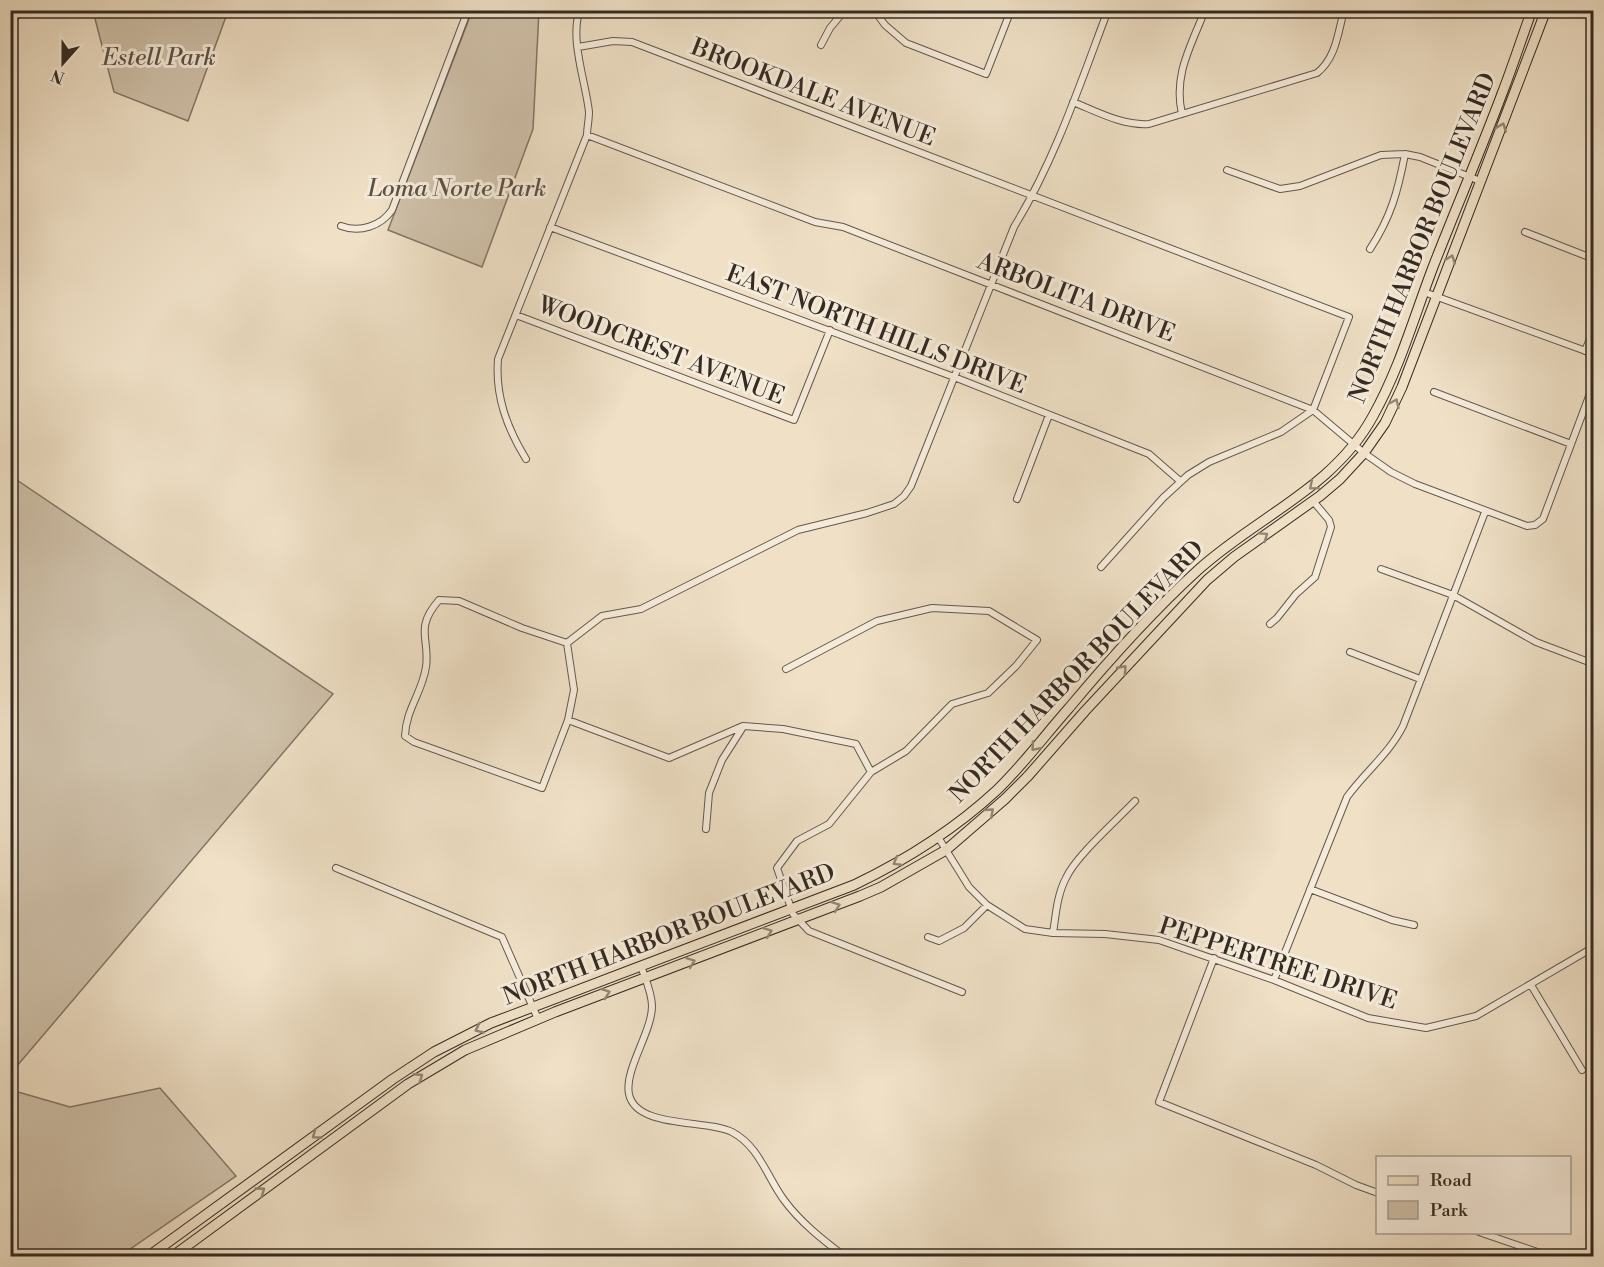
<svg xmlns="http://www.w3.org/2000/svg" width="1604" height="1267" font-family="'Libre Bodoni',serif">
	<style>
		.green { fill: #cfc1aa; stroke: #827666; stroke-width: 1.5 }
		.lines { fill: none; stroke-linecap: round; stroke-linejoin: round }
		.street-casing { stroke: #64584c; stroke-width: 8 }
		.primary-casing { stroke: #352b23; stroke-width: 11 }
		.street { stroke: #f5ebda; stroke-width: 6 }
		.primary { stroke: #efe0c6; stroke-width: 9 }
		.oneway { stroke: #928674 }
		.labels { text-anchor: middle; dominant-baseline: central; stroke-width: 6; stroke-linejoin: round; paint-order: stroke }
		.park-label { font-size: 24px; font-style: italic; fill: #5c5045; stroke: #f5ebda }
		.street-label { font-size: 24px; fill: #352b23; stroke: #f5ebda }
	</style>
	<rect width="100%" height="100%" fill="#efe0c6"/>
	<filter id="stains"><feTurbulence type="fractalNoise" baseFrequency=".00333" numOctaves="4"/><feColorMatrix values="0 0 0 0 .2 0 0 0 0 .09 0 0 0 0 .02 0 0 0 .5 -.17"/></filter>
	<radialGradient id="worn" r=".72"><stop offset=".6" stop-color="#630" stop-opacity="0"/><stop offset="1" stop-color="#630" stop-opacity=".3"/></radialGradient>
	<path class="green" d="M 93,11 L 228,11 L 188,121 L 114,92 Z
		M 472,11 L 539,11 L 533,129 L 482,267 L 388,230 Z
		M 11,476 L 333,694 L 11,1073 Z
		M 160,1088 L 236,1176 L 120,1256 L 11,1256 L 11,1090 L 70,1107 Z"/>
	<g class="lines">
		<g class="street-casing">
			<path id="street" d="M 874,10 L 885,25 L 906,43 L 986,74 L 1011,10
				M 10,23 L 22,10
				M 821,45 L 830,28 L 845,10
				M 578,47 L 613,41 L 632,42 L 1349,317 L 1313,410 L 1281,432 L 1209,462 L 1188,475 L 1163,498 L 1101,567
				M 1073,102 C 1098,112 1123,126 1149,124 L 1317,73 C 1336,58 1338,33 1344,10
				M 1182,114 C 1173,75 1191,46 1205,10
				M 587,135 L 815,222 L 843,227 L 1313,410 L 1364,453 L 1391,472 L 1415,484 L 1527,526 L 1535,525 L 1543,519 L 1594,383
				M 1227,170 L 1280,189 L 1300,186 L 1381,155 L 1405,154 L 1420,157 L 1480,181
				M 341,226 C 360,233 381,226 392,210 L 468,10
				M 550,227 L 954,377 L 1149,454 L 1180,481
				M 1525,232 L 1594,259
				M 1370,249 C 1391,217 1398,191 1405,154
				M 1424,292 L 1594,354
				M 516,315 L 794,420 L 830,330
				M 1585,351 L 1594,329
				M 1434,392 L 1571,444
				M 526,459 C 507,428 495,396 498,359 L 587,135 C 587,128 589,120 589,112 C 586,83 569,38 580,10
				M 1017,499 L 1049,415
				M 1381,569 L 1453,595 L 1536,642 L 1594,664
				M 439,600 L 459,601 L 522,628 L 567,643 L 574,690 L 568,720 L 542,788 L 414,742 L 405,736 C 406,709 422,693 426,667 C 430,638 414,629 439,600 Z
				M 1270,624 L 1277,618 L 1296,594 L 1315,577 L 1331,527 L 1329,520 L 1313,501
				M 567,643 L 602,616 L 641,609 L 798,530 L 867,513 L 894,504 L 904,496 L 911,486 L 1014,227 C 1055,160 1080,84 1108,10
				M 1350,652 L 1420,679
				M 786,669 L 877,621 L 932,608 L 989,611 L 1037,640 L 1016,666 L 988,693 L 952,704 L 906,751 L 871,772 L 829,824 L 797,841 L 777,868 L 793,914 L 809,931 L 962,992
				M 568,720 L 669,758 L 743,726 L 783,729 L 856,744 L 871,772
				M 706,829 L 709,793 L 722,760 L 743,727
				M 938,837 L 969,887 L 987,905 L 1025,929 L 1053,933 L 1105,934 L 1159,940 L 1274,980 L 1368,1018 L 1426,1028 L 1476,1016 L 1594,947
				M 336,868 L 502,937 L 538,1019
				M 1310,889 L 1392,920 L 1414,925
				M 1053,933 C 1056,914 1057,895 1066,878 C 1076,856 1117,820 1135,801
				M 928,937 L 939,941 L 964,928 L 987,905
				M 1214,958 L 1159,1102 L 1316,1165 L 1356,1185 L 1378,1193
				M 641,966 C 645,978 652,993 652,1006 C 652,1032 624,1070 629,1094 C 636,1129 707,1119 732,1132 C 759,1146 767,1177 784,1200 C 800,1222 823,1240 844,1256
				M 1274,980 L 1347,797 C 1365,772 1389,754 1403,726 L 1485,512
				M 1531,985 L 1582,1070
				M 1479,1232 L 1549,1256"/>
		</g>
		<g class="primary-casing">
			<path id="primary" d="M 149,1256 L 393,1079 L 434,1052 L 491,1023 L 854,885 C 906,860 955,829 997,790 C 1023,765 1045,735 1069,708 C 1109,660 1152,612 1198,570 C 1256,517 1334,488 1373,416 C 1399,370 1414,317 1433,267 C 1456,208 1481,150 1503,91 C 1513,65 1522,37 1532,10
				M 173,1256 L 408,1084 L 465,1050 L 555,1012 L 860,896 L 881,887 L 946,850 L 1005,799 L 1028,776 L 1085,711 L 1207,580 L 1234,557 L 1320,496 L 1340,479 L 1364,453 L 1385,423 L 1402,387 L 1546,10"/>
		</g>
		<use href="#street" class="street"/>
		<use href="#primary" class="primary"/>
	</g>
	<defs><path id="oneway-chevron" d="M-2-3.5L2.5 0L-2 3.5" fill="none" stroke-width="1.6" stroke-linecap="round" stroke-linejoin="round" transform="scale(1.5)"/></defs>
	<g class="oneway">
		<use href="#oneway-chevron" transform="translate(1502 127) rotate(-69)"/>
		<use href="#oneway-chevron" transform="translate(1451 259) rotate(-69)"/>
		<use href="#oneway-chevron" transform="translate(1395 403) rotate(-65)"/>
		<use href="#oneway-chevron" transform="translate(1313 486) rotate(140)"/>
		<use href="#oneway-chevron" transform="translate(1264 536) rotate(-35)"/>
		<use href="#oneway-chevron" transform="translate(1123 669) rotate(-48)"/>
		<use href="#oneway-chevron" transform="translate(1035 747) rotate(130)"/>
		<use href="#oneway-chevron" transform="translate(990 812) rotate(-41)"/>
		<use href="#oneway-chevron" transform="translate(897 862) rotate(150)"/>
		<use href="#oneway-chevron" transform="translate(836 906) rotate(-21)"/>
		<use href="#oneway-chevron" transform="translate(768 932) rotate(-21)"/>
		<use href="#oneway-chevron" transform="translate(691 962) rotate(-21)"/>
		<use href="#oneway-chevron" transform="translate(606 993) rotate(-20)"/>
		<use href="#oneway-chevron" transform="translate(479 1029) rotate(155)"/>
		<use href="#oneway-chevron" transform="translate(419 1077) rotate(-33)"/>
		<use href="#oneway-chevron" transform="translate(316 1135) rotate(144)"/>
		<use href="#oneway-chevron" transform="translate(261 1191) rotate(-36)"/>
	</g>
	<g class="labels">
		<g class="park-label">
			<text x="159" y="58">Estell Park</text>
			<text x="457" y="189">Loma Norte Park</text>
		</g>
		<g class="street-label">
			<text transform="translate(813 93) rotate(21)">BROOKDALE AVENUE</text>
			<text transform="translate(1423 238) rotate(-68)">NORTH HARBOR BOULEVARD</text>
			<text transform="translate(1076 298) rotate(21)">ARBOLITA DRIVE</text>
			<text transform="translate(876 330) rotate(21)">EAST NORTH HILLS DRIVE</text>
			<text transform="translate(661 351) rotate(21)">WOODCREST AVENUE</text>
			<text transform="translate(1077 672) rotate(-46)">NORTH HARBOR BOULEVARD</text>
			<text transform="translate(669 935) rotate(-21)">NORTH HARBOR BOULEVARD</text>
			<text transform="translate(1278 964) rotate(18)">PEPPERTREE DRIVE</text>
		</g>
	</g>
	<rect width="1604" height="1267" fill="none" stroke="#efe0c6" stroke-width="36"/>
	<rect x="12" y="12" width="1580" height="1243" fill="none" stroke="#352b23" stroke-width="3"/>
	<rect x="18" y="18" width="1568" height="1231" fill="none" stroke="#352b23" stroke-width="1.5"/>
	<rect x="1376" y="1156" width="195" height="78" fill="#f5ebda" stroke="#a89e91" stroke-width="1.5"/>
	<rect x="1388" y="1176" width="30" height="9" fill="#efe0c6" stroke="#a89e91" stroke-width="1.5"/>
	<text x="1430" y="1186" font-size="18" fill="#352b23">Road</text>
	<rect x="1388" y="1201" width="30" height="18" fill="#cfc1aa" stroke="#a89e91" stroke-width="1.5"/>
	<text x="1430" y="1216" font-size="18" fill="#352b23">Park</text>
	<g transform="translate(63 63) rotate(201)" stroke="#f5ebda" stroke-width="4.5" paint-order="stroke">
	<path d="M0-4.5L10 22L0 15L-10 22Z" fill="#352b23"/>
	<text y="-9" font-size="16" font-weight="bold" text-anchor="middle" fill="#352b23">N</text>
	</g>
	<rect width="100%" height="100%" filter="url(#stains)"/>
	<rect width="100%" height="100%" fill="url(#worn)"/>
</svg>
